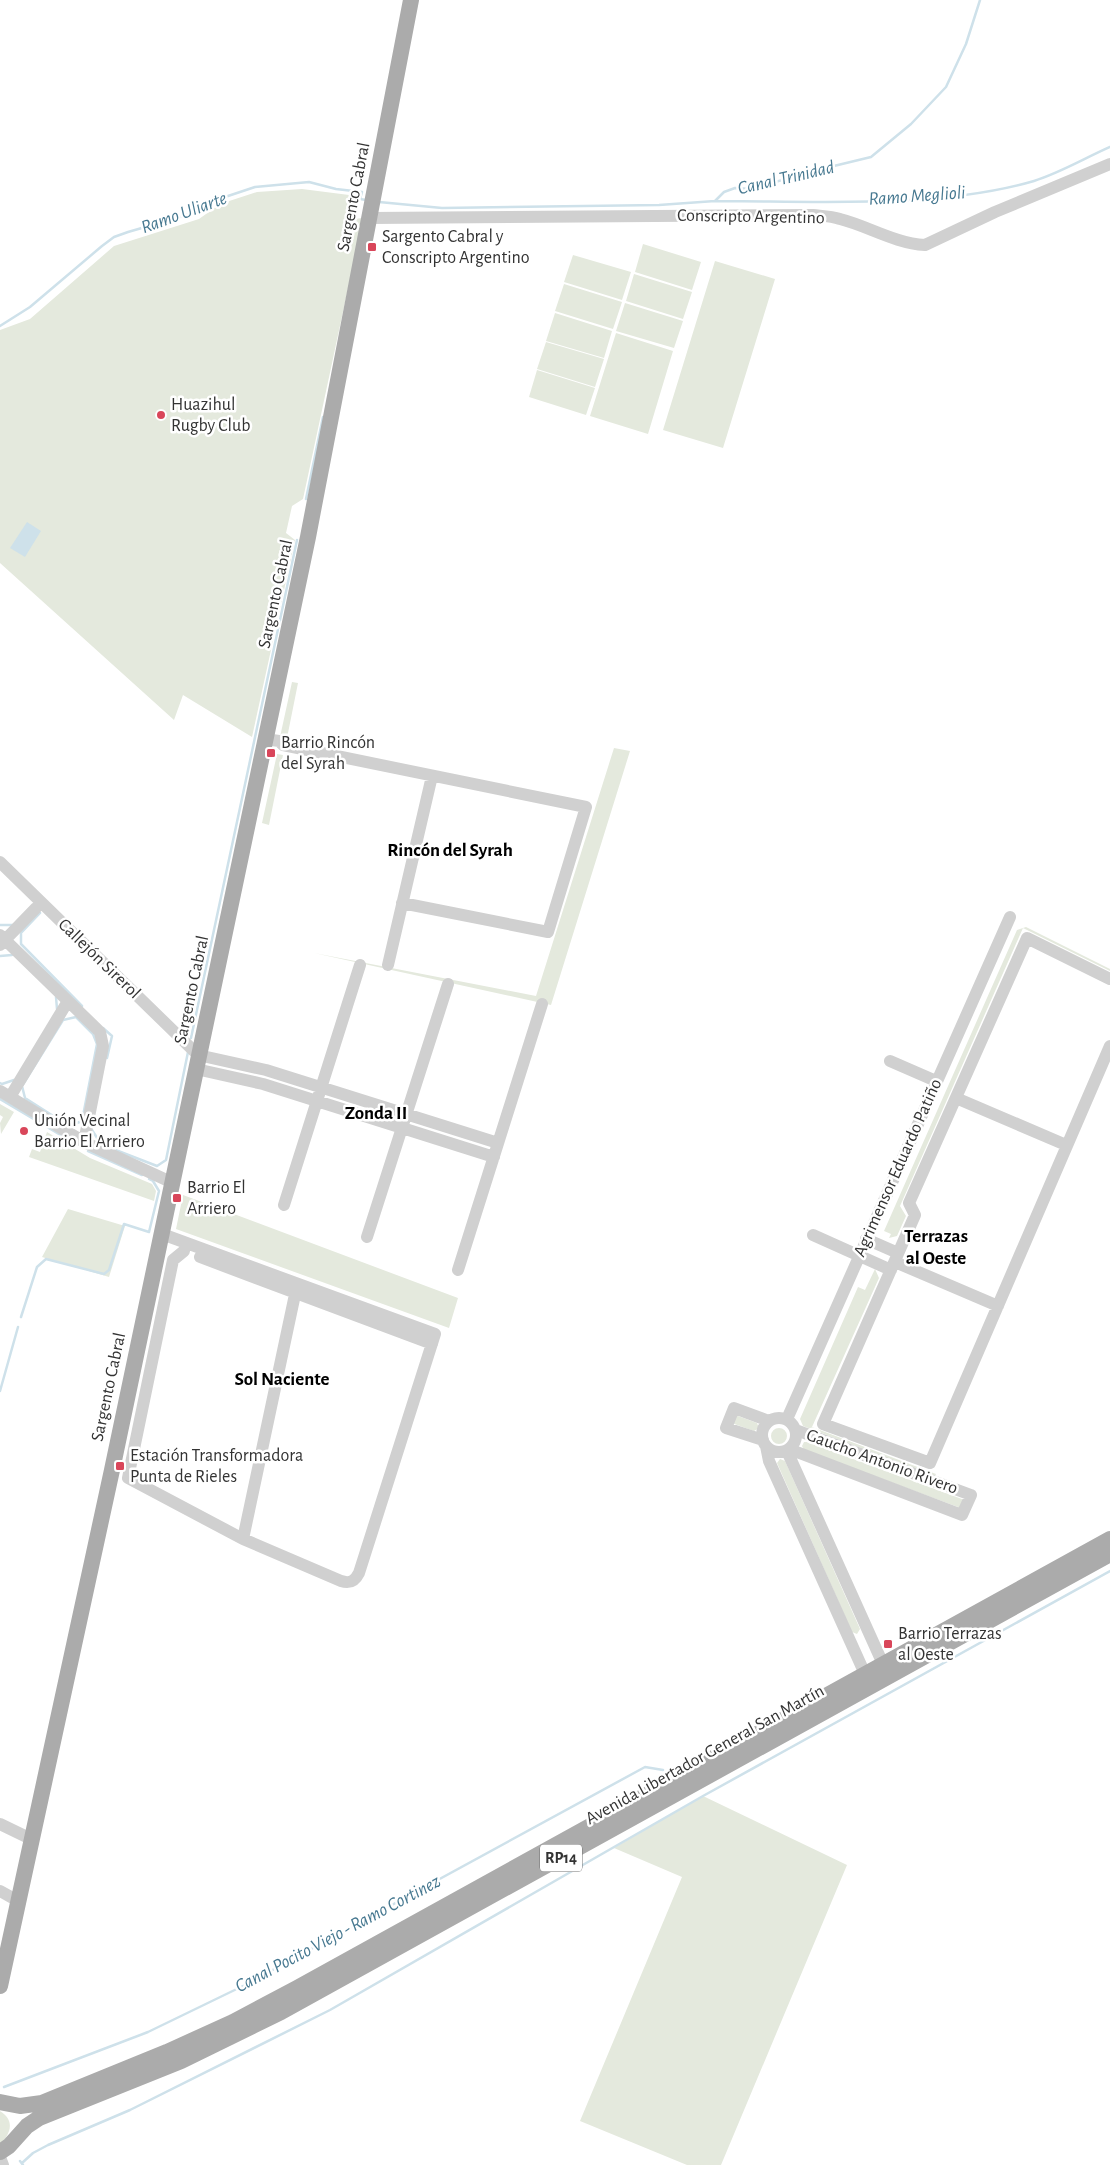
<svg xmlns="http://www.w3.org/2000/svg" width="1110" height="2165" font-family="'Alegreya Sans',sans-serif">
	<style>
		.green { fill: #e4e9dd }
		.water { fill: #cee1ea }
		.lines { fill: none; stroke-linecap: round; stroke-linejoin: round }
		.stream { stroke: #cee1ea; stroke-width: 2.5 }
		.minor { stroke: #d0d0d0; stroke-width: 12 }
		.major { stroke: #ababab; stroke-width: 16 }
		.poi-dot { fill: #d9465a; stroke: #fff; stroke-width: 2 }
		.labels { text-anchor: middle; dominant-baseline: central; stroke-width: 5; stroke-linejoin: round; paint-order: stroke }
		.shield { fill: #fff; stroke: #707070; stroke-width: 1 }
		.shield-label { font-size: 16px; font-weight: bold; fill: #333 }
		.street-label { font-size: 18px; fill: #333; stroke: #fff }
		.poi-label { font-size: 18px; fill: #333; stroke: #fff; text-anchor: start }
		.water-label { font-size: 19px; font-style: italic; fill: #467890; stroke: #fff }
		.neighbourhood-label { font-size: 19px; font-weight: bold; fill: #000; stroke: #fff }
	</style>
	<rect width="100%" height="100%" fill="#fff"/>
	<path class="green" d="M 302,189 L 357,196 L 353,219 L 363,218 L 303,499 L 292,506 L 286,533 L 295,540 L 252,737 L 183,695 L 174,720 L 0,563 L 0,330 L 30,319 L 114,246 L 199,219 L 220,204 L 257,192 Z
		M 643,244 L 701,262 L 692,290 L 635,272 Z
		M 573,255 L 631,272 L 622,300 L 564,282 Z
		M 715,261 L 775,279 L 723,448 L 663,430 Z
		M 634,274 L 692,292 L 683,319 L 626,301 Z
		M 564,284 L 622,302 L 613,329 L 555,311 Z
		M 625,303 L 683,321 L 674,348 L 616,331 Z
		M 555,313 L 612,331 L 604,358 L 546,341 Z
		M 616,333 L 673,351 L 648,434 L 590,416 Z
		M 546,342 L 604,359 L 595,387 L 537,369 Z
		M 537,370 L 595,388 L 586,415 L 529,397 Z
		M 292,682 L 298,683 L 287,738 L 280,737 Z
		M 614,748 L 630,751 L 551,1005 L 314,953 L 536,996 Z
		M 277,754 L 283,755 L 269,825 L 262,823 Z
		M 1026,927 L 1110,969 L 1110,971 L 1023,928 L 900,1206 L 906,1216 L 897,1236 L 889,1238 L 891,1234 L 884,1231 L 1017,930 Z
		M 0,1104 L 14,1112 L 1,1134 L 0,1123 L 3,1117 L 0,1115 Z
		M 47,1132 L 90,1158 L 152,1184 L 156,1191 L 154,1201 L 29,1157 L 32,1149 L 40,1152 Z
		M 183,1195 L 458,1298 L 449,1328 L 176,1229 Z
		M 68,1209 L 125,1226 L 109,1277 L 42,1257 Z
		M 875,1269 L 879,1278 L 812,1427 L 936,1474 L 935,1476 L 803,1426 L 800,1419 L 858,1287 L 865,1290 Z
		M 730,1413 L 757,1423 L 759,1428 L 754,1431 L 726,1421 Z
		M771 1436a8 8 0 1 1 16 0a8 8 0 1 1-16 0Z
		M 804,1442 L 807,1442 L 970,1502 L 966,1510 L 804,1450 L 802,1446 Z
		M 780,1459 L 785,1461 L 860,1629 L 857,1634 L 852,1632 L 777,1463 Z
		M 703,1796 L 847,1865 L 721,2165 L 687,2165 L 580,2121 L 682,1877 L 614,1848 Z
		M 0,2111 C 16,2121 10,2134 0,2145 Z"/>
	<path class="water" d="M 27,522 L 41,531 L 25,557 L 10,548 Z"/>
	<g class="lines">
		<path class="stream" d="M 715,201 C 815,201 938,209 1034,181 C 1060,173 1085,158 1110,147
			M 379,202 L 442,208 L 659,205 L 715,201 L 724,192 L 735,188 L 752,189 L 809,172 L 871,157 L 911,124 L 946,87 L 966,44 L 980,0
			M 0,326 L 30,307 L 102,246 L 114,237 L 128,232 L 197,212 L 225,197 L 255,187 L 309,182 L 336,189 L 362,192 L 360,199 L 366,200
			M 306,499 L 323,417
			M 40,913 L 21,933 L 21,944 L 82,1006
			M 0,925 L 13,925
			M 0,956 L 12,955
			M 56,997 L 57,1009
			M 76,1017 L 93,1034 L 97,1044 L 82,1121 L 69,1126 L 25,1098 L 22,1086 L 63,1020 Z
			M 103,1028 L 112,1036 L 107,1058
			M 191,1038 L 297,540
			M 0,1083 L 2,1084 L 14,1080
			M 0,1099 L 74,1143
			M 92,1130 L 101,1144
			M 113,1149 L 157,1166 L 166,1160 L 188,1052
			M 88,1151 L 142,1175
			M 21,1317 L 37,1267 L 46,1259 L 104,1274 L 109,1270 L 124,1224 L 149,1232 L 159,1191 L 153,1181 L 149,1179
			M 0,1391 L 18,1327
			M 4,2087 L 148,2032 L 245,1985 L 645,1767 L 663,1770
			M 20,2161 L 23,2165
			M 22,2163 L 33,2153 L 48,2145 L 130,2110 L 330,2010 L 703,1796 L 1110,1571"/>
		<path class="minor" d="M 370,218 L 813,215 C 822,216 831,216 840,219 C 868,226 894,243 925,245 L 995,212 L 1110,164
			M 265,739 L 279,741 L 283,745 L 586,807 L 548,932 L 402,903
			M 0,862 L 198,1055 L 266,1070 L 498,1143
			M 0,935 L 100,1032 L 103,1046 L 84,1142
			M 0,945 L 36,908
			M 388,965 L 432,776
			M 1110,979 L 1027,938 L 909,1203 L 915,1215 L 823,1424 L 930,1463 L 1110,1046
			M 890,1061 L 936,1081
			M 196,1069 L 263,1084 L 494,1157
			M 0,1091 L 84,1142 L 173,1183
			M 10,1097 L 68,1001
			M 956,1098 L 1066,1145
			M 284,1205 L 360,965
			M 162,1234 L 435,1334 L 359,1573 C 355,1581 350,1584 341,1581 L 243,1539 L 128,1478 L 173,1260 L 184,1251
			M 813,1235 L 891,1270
			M 367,1237 L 448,984
			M 866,1239 L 898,1253
			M 200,1257 L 432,1344
			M 895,1262 L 998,1306
			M 458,1270 L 542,1004
			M762 1435a17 17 0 1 1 34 0a17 17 0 1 1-34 0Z
			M 787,1419 L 1010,917
			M 763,1440 L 726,1428 L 734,1408 L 769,1421
			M 766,1446 L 769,1461 L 865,1674
			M 789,1449 L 962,1515 L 971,1495 L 796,1430
			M 787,1451 L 883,1664
			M 243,1539 L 297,1285
			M 0,1824 L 31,1839
			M 0,1891 L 18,1901
			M 0,2157 L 3,2165"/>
		<path class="major" d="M 0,1986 L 112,1470 L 308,537 L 411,0
			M 0,2102 L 20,2106 L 42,2103 L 167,2052 L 233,2022 L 297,1988 L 1110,1539
			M 0,2152 L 9,2146 L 27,2126 L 39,2118 L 181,2061 L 281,2012 L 1110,1554"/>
	</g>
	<g class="poi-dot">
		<rect x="367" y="242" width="10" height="10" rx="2.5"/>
		<circle cx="161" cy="415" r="5"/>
		<rect x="266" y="748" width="10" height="10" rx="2.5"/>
		<circle cx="24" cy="1131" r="5"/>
		<rect x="172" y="1193" width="10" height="10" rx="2.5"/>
		<rect x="115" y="1461" width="10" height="10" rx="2.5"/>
		<rect x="883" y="1639" width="10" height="10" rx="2.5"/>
	</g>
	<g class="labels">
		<rect class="shield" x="540" y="1844.5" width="42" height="27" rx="4"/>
		<g class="shield-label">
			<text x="561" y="1858">RP14</text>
		</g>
		<g class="street-label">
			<text transform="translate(354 197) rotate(-79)">Sargento Cabral</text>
			<text transform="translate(751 217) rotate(1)">Conscripto Argentino</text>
			<text transform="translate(276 594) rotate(-78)">Sargento Cabral</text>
			<text transform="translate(99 959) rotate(44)">Callejón Sirerol</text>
			<text transform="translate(192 990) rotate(-78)">Sargento Cabral</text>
			<text transform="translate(898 1168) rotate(-66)">Agrimensor Eduardo Patiño</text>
			<text transform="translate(109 1387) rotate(-78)">Sargento Cabral</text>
			<text transform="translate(882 1462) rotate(20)">Gaucho Antonio Rivero</text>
			<text transform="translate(705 1755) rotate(-29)">Avenida Libertador General San Martín</text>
		</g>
		<g class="poi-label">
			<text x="382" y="237">Sargento Cabral y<tspan x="382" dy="21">Conscripto Argentino</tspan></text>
			<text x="171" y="405">Huazihul<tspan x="171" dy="21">Rugby Club</tspan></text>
			<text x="281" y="743">Barrio Rincón<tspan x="281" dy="21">del Syrah</tspan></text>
			<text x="34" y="1121">Unión Vecinal<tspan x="34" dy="21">Barrio El Arriero</tspan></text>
			<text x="187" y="1188">Barrio El<tspan x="187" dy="21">Arriero</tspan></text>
			<text x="130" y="1456">Estación Transformadora<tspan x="130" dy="21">Punta de Rieles</tspan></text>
			<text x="898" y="1634">Barrio Terrazas<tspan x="898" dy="21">al Oeste</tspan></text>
		</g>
		<g class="water-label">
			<text transform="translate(786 178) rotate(-13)">Canal Trinidad</text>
			<text transform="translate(917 196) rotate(-4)">Ramo Meglioli</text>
			<text transform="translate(184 213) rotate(-20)">Ramo Uliarte</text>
			<text transform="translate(338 1934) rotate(-28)">Canal Pocito Viejo - Ramo Cortinez</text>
		</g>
		<g class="neighbourhood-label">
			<text x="450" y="850">Rincón del Syrah</text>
			<text x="376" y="1113">Zonda II</text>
			<text x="936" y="1236">Terrazas<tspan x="936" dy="22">al Oeste</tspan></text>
			<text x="282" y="1379">Sol Naciente</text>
		</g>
	</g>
</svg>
